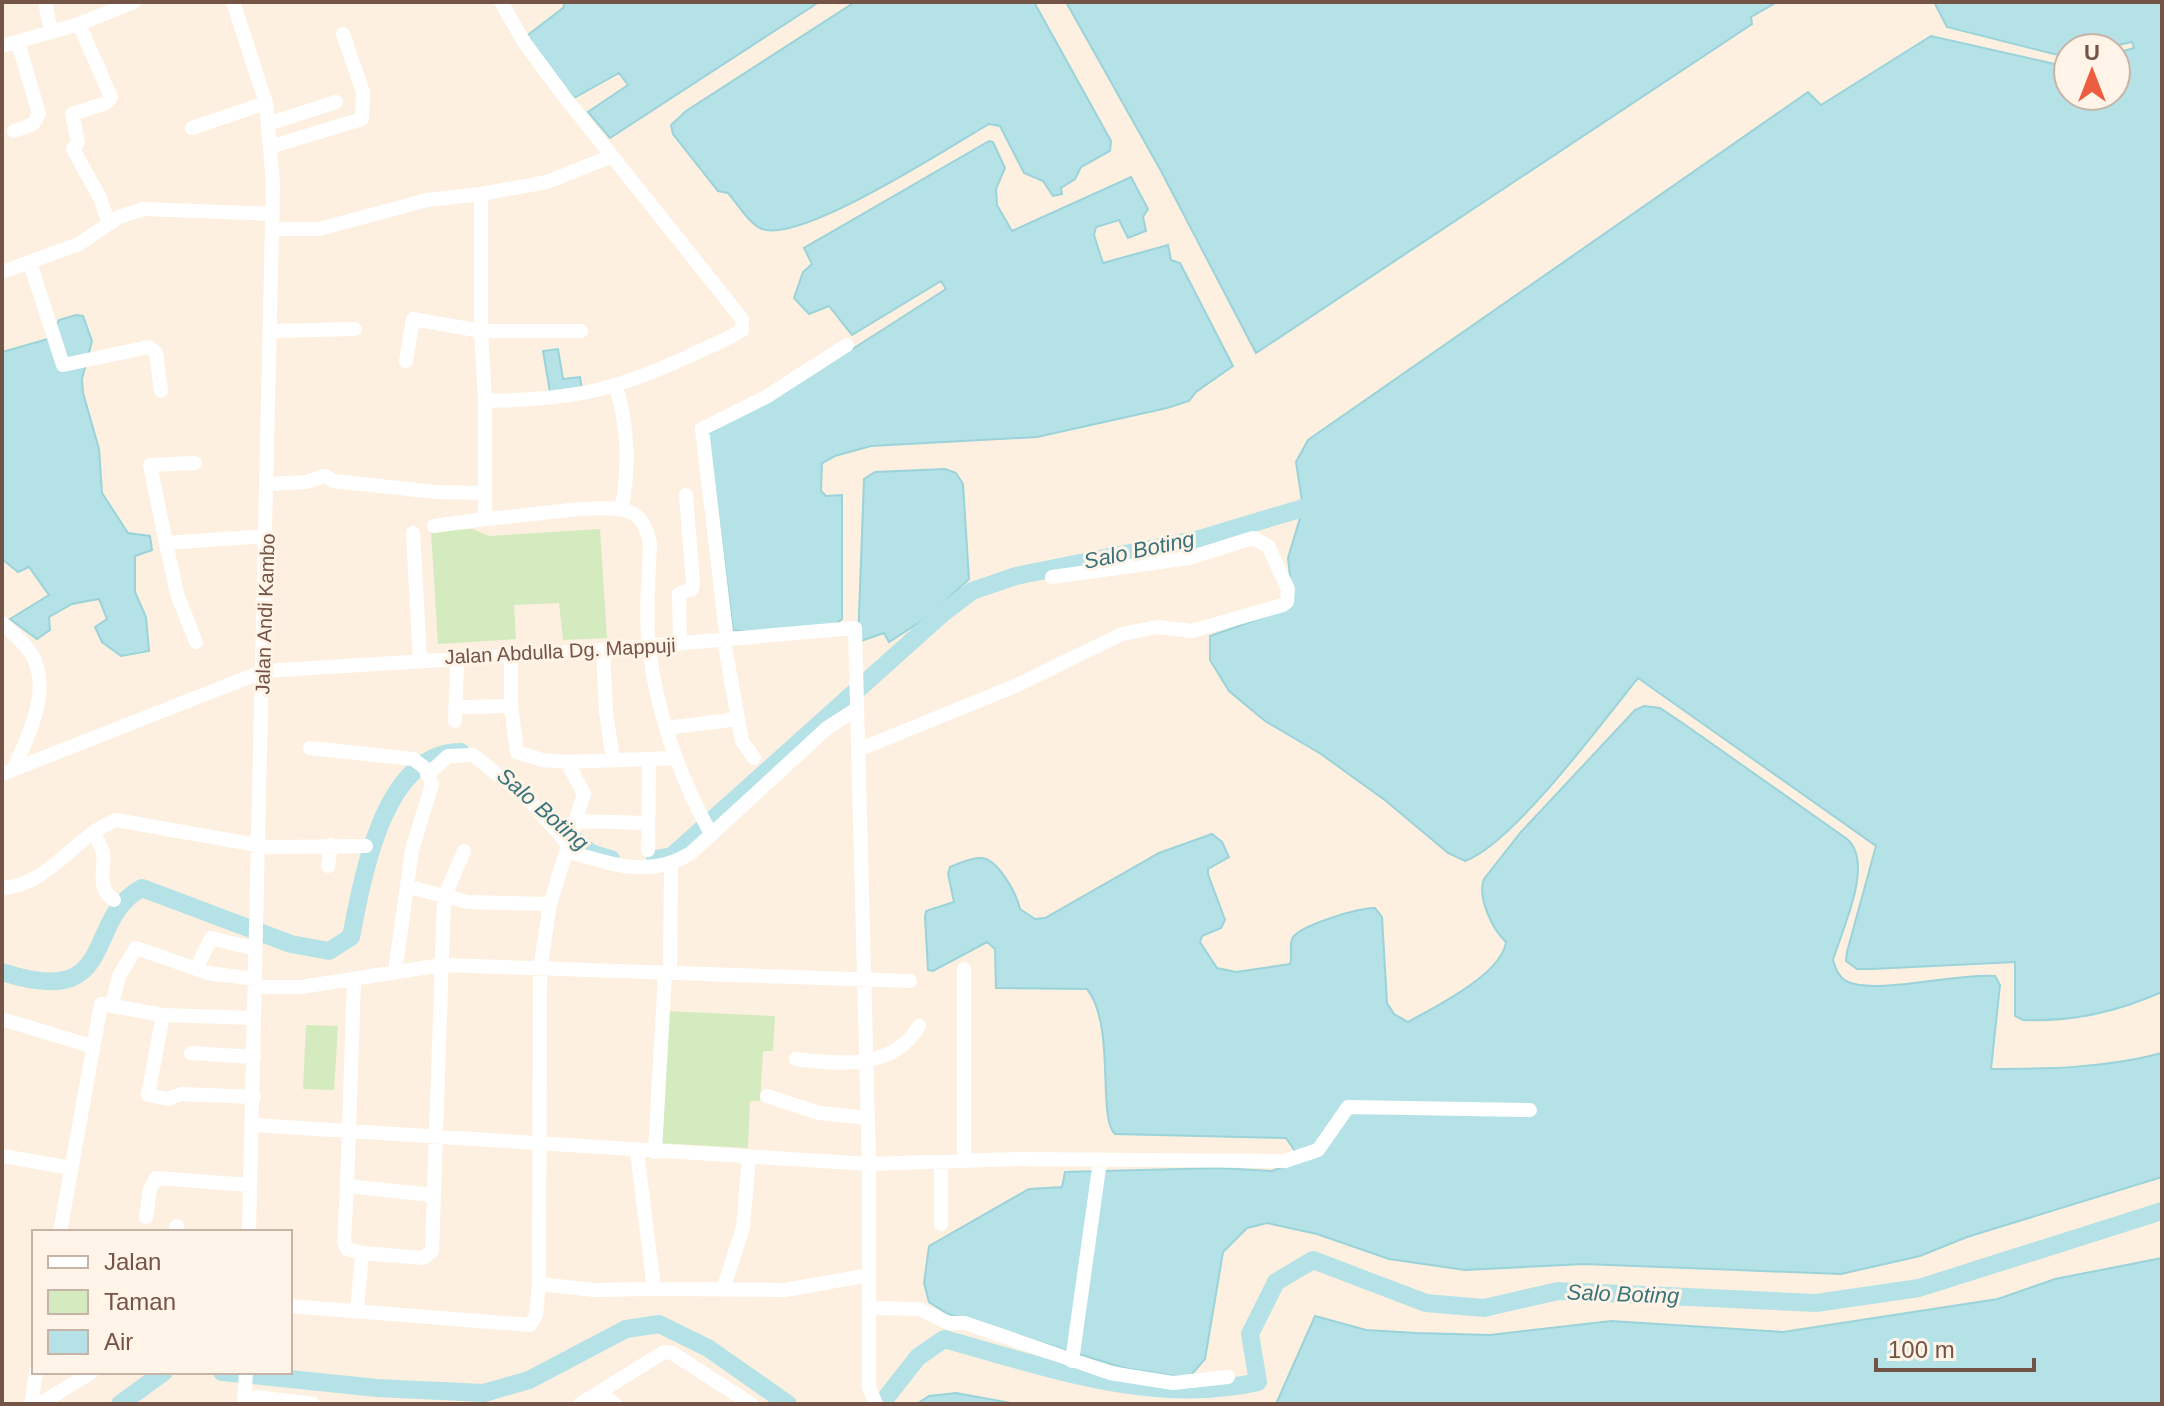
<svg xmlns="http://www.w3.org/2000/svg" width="2164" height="1406" font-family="Helvetica,sans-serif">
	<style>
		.green { fill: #d3ebbe }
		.water { fill: #b4e2e7; stroke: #9ad3d9; stroke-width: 2 }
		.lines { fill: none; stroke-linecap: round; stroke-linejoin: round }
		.river { stroke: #b4e2e7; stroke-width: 18 }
		.minor { stroke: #fff; stroke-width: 14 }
		.labels { text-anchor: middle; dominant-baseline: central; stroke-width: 6; stroke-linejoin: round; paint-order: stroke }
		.street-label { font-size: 20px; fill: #745446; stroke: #fff4e7 }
		.water-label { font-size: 22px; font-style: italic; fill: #3a747b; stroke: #fff4e7 }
	</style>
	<rect width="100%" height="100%" fill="#fdf0e0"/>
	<path class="green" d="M 473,529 L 489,536 L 600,529 L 607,638 L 563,640 L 559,603 L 514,605 L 516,639 L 438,644 L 431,531 Z
		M 665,1011 L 775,1016 L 773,1051 L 763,1051 L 760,1101 L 750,1101 L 748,1148 L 658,1143 Z
		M 306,1025 L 338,1026 L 334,1090 L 303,1089 Z"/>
	<path class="water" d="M 565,2 L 819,2 L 610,138 L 588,112 L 628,85 L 619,73 L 574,98 L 524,38 L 563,8 Z
		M 855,2 L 1034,2 L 1111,141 L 1110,151 L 1081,167 L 1075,179 L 1061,188 L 1062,194 L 1053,196 L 1043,181 L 1024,173 L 1000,126 L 989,124 C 951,146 801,244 762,229 C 749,224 737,203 728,193 L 718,191 L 673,134 L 671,125 L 686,111 Z
		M 1066,2 L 1777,2 L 1751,17 L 1752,24 L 1256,353 L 1161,171 Z
		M 1934,2 L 2162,2 L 2162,992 C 2116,1012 2073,1022 2023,1020 L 2015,1016 L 2015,962 L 1872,969 L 1857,969 L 1846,961 L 1847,952 L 1876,846 L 1638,678 C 1603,721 1513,844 1465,861 L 1448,853 L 1386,801 L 1321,754 L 1265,721 L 1229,691 L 1210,660 L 1210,636 L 1288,609 L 1292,594 L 1288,558 L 1303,508 L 1296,462 L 1308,440 L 1808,92 L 1821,105 L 1931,36 L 2068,67 L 2068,96 L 2116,96 L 2116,53 L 2134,48 L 2132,42 L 2104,48 L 2068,48 L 2068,56 L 2054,54 L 1947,27 Z
		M 989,141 L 993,142 L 1005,168 L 996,189 L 997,205 L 1012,231 L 1131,177 L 1148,209 L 1143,217 L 1146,231 L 1128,238 L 1119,220 L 1096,227 L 1094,235 L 1103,263 L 1168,245 L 1171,260 L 1180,263 L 1233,366 L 1196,392 L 1189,401 L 1167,408 L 1037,437 L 871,446 L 835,456 L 822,463 L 821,491 L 826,496 L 842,495 L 842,619 L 833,626 L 748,632 L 733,630 L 708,433 L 784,393 L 946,289 L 941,281 L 852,335 L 829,306 L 809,314 L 794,298 L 803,272 L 812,264 L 804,248 Z
		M 76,315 L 83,316 L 92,341 L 82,379 L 83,393 L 99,449 L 102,493 L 128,533 L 150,536 L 152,550 L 135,556 L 135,592 L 146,617 L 149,651 L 121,656 L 102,642 L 95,627 L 107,619 L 99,599 L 72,604 L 49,617 L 50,630 L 37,639 L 10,619 L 49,595 L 29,567 L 18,572 L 2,559 L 2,352 L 48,339 L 59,320 Z
		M 558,349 L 563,379 L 580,377 L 582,389 L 551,398 L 543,351 Z
		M 945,469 L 956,473 L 963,484 L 969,579 L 929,616 L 889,642 L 884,633 L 858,642 L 864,479 L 875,472 Z
		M 1644,706 L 1660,708 L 1684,724 L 1847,839 C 1875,863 1842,929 1833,960 C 1836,969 1838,976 1846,981 C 1874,996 1959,972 1995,976 L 2000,985 L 1991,1069 C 2048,1069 2106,1068 2162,1053 L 2162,1177 L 1967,1237 L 1920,1256 L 1841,1274 L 1584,1264 L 1465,1270 L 1389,1259 L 1317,1234 L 1267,1223 L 1247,1228 L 1223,1252 L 1205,1359 L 1191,1375 L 1182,1377 L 1124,1368 L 948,1314 L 929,1302 L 924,1283 L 929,1246 L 1029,1189 L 1062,1187 L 1065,1172 L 1219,1168 L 1272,1171 L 1301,1160 L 1286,1138 L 1115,1134 C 1097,1118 1116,1025 1087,989 L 996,988 L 995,949 L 987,942 L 933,971 L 928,970 L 925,917 L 926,911 L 954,902 L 948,874 L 950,867 C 959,863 972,857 982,858 C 999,860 1017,895 1020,909 L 1035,919 L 1045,918 L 1159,853 L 1212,834 L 1222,842 L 1229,857 L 1208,869 L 1208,874 L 1225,920 L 1221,928 L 1202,936 L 1200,942 L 1217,968 L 1236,972 L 1290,964 C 1293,956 1289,947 1292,939 C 1297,926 1361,907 1375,908 L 1382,917 L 1387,1003 L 1394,1014 L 1408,1022 C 1435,1007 1502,974 1506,942 C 1492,929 1477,897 1484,879 L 1521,832 L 1635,710 Z
		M 2162,1258 L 2162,1404 L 1276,1404 L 1315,1316 L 1366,1330 L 1417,1333 L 1490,1335 L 1611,1321 L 1783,1332 L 1998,1299 L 2055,1279 Z
		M 956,1393 L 1016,1404 L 917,1404 L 929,1396 Z"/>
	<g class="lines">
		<path class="river" d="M 559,827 L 591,853 L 611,859
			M 655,859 L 672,856 L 943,613 L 972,591 L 1016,576 L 1199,539 L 1303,508
			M 2,972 C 121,1011 82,919 142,888 L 291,944 L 329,951 L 351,937 C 363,877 383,752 461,752
			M 222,1372 L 377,1388 L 484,1393 L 529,1380 L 626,1329 L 659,1324 L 708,1348 L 788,1404
			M 120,1404 L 164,1372
			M 881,1404 L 918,1357 L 944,1339 C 1045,1367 1154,1406 1258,1382 L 1250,1334 L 1276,1282 L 1313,1260 L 1426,1303 L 1484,1308 L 1558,1291 L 1816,1303 L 1919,1288 L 2162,1211"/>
		<path class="minor" d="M 45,2 L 51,32
			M 233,2 L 266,103 L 273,183 L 249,1232
			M 79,24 L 111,97 L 106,103 L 72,114 L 78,142 L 73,149 L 100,198 L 109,224
			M 2,46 L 79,24 L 134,2
			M 271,123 L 336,102
			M 192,128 L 266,103
			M 14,131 L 33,124 L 39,114 L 18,42
			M 273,146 L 362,119 L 363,92 L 343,34
			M 481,194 L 547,182 L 612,156
			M 272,229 L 319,229 L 427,200 L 481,194 L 481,331 L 485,401 C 570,399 609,393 687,357 C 705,348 725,341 742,330 L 742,319 L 564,96 L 524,42 L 501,2
			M 30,263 L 63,365 L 149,347 L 156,353 L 161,391
			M 2,272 L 79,244 L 119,217 L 143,209 L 273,214
			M 271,331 L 355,329
			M 406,361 L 413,319 L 481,331 L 581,331
			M 616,387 C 628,425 630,471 621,510
			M 485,401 L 485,519 C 518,518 604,501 630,512 C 643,518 647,530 650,543 C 649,577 645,614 649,648 C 657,714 679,776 711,834
			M 195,463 L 150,465 L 166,543 L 267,536
			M 269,484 L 306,482 L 325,476 L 333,481 L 436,492 L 485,493
			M 434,526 L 485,519
			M 413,533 L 420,659
			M 166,543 L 177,594 L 196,642
			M 2,623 C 12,632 25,643 32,655 C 52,692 28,736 13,770
			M 727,640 L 702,429 L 766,397 L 847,345
			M 724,641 L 742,741 L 754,758
			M 680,644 L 679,594 L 692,589 L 693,583 L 686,495
			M 603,650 L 606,712 L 613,760
			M 511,656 L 511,706
			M 465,707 L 511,706 L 517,752 L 542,760 L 567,762 L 673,758
			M 455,721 L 457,658
			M 666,728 L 738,719
			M 310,748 L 413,759 L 425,768 L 432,784 L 412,850 L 395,972
			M 858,750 L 1015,686 L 1122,634 L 1157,627 L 1192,631 L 1283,605 L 1287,602 L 1288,589 L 1268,546 L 1253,538 L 1189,558 L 1052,577
			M 2,774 L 264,671 L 602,650 L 855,628 L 869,1164 L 869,1387 L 876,1404
			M 427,775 L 448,756 L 473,755 L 527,798 L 570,846
			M 576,821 L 647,823
			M 94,834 C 97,839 101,846 103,852 C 106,867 95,888 114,900
			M 648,850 L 649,759
			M 569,852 C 613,864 649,879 691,853 L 827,728 L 855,710
			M 328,866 L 331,845
			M 409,887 L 468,902 L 550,904 L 540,970 L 539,1284 L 594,1290 L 654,1289 L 637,1151
			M 2,888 C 50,885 73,837 116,820 L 268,847 L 366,846
			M 550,904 L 584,794 L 567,762
			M 196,969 L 211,938 L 256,949
			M 964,969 L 964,1161
			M 670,973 L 671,865
			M 354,981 L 347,1186 L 432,1195
			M 255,987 L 301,987 L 442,965 L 910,981
			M 112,1004 L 119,976 L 136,948 L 208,973 L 255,979
			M 163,1015 L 148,1095 L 168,1099 L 181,1094 L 254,1097
			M 2,1019 L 91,1046
			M 191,1053 L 254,1057
			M 796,1059 C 839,1065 894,1069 919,1026
			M 767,1096 L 819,1113 L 868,1118
			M 253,1125 L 869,1164 L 1017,1159 L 1285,1161 L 1318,1150 L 1348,1107 L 1530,1110
			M 655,1152 L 665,973
			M 2,1156 L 72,1168
			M 347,1186 L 344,1242 L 347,1249 L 362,1253
			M 146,1217 L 150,1189 L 156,1178 L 250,1185
			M 941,1224 L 941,1162
			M 60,1232 L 101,1004 L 163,1015 L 254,1018
			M 175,1232 L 177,1226
			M 654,1289 L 785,1290 L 869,1275
			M 723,1290 L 743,1227 L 749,1157
			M 290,1306 L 530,1325 L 536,1315 L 539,1284
			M 869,1308 L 919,1309 L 949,1323 L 965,1323 L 1110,1373 L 1173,1383 L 1228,1377
			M 357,1311 L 362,1253 L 423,1258 L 432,1251 L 444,898 L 464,851
			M 1072,1361 L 1100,1161
			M 598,1393 L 615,1404
			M 244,1402 L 257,1397 L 313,1404
			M 31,1404 L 36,1372
			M 40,1404 L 92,1372
			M 244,1404 L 246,1372
			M 580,1404 L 664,1352 L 672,1353 L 751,1404"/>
	</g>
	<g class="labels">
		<g class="street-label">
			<text transform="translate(265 614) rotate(-88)">Jalan Andi Kambo</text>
			<text transform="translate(560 651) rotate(-3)">Jalan Abdulla Dg. Mappuji</text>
		</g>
		<g class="water-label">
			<text transform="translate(1139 550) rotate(-12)">Salo Boting</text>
			<text transform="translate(543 809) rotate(41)">Salo Boting</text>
			<text transform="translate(1623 1294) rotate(2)">Salo Boting</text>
		</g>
	</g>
	<rect width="2164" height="1406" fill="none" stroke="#745446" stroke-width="8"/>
	<rect x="32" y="1230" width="260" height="144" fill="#fff4e7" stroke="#c7b4a7" stroke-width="2"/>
	<rect x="48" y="1256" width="40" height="12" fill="#ffffff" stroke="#c7b4a7" stroke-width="2"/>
	<text x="104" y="1270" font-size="24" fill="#745446">Jalan</text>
	<rect x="48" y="1290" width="40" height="24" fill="#d3ebbe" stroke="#c7b4a7" stroke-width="2"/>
	<text x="104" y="1310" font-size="24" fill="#745446">Taman</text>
	<rect x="48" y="1330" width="40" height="24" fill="#b4e2e7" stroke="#c7b4a7" stroke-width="2"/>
	<text x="104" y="1350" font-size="24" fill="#745446">Air</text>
	<g transform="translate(2092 72)"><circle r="38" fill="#fff4e7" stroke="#c7b4a7" stroke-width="2"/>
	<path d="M0-6L14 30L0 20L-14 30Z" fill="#ec5c3f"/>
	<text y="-12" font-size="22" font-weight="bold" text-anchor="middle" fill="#745446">U</text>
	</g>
	<path d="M1876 1358v12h158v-12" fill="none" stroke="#745446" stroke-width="4"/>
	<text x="1888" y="1358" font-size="24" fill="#745446" stroke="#fff4e7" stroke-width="6" paint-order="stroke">100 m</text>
</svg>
